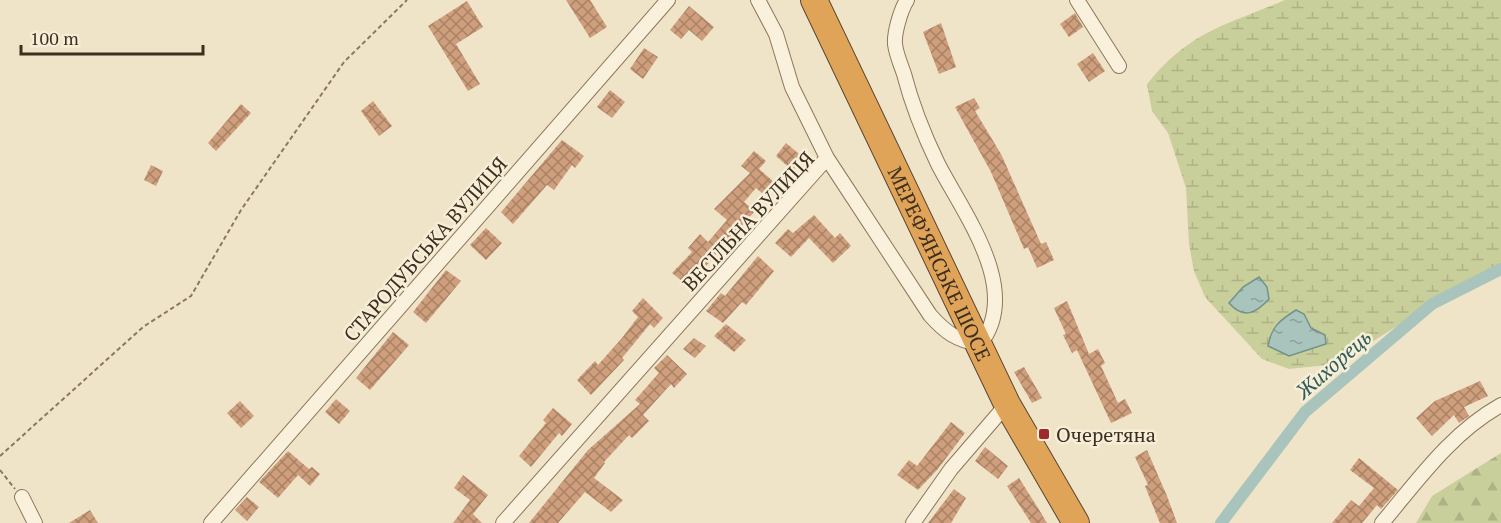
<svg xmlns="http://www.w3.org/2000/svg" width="1501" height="523" font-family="'PT Serif',serif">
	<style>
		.forest { fill: url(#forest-firs) }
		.wetland { fill: url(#wetland-marsh) }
		.water { fill: url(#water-ripples); stroke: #6f938a; stroke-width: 1.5 }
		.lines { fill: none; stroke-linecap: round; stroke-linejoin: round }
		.canal { stroke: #a9c4bc; stroke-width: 12 }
		.building { fill: url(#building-cross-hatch) }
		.street-casing { stroke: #8d765c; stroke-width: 16 }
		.highway-casing { stroke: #5b4430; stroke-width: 28 }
		.path { stroke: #8d765c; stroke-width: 2; stroke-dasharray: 4.5 3; stroke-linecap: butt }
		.street { stroke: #faf1dc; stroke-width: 14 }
		.highway { stroke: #e0a458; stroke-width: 26 }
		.poi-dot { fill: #9e2a2b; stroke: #f7eed8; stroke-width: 2 }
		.labels { text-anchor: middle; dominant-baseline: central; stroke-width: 5; stroke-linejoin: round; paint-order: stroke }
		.street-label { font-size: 20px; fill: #3d2e20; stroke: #f7eed8 }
		.poi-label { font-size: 20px; fill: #3d2e20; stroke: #f7eed8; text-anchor: start }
		.water-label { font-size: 21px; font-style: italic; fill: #2f5d5a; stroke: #f7eed8 }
	</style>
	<defs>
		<pattern id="forest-firs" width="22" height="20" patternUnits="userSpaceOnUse" patternTransform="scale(1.5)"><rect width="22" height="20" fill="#c9cf9b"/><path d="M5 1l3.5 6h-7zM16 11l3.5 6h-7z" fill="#aeb285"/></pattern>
		<pattern id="wetland-marsh" width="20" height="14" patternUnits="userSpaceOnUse" patternTransform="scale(1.5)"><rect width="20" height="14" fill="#c9cf9b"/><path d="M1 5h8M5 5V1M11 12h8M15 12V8" fill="none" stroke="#aeb285"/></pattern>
		<pattern id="water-ripples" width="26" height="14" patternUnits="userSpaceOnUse" patternTransform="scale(1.5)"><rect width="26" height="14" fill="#a9c4bc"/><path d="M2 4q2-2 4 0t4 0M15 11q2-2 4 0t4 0" fill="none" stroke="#8ba098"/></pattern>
		<pattern id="building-cross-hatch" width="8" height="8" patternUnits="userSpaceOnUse" patternTransform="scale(1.5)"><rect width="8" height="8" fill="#cf9f7d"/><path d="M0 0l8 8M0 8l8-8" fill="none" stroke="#a98266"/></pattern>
	</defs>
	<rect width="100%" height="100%" fill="#f0e4c8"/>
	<path class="forest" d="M 1501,453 L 1501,523 L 1416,523 L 1432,496 Z"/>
	<path class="wetland" d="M 1285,0 L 1501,0 L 1501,269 L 1432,304 L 1337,364 L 1289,369 L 1262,359 L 1205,297 L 1194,271 L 1189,244 L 1186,188 L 1168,133 L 1152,111 L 1147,84 C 1191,30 1224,26 1285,0 Z"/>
	<path class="water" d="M 1259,277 L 1267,287 L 1269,299 C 1256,313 1244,320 1229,303 L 1243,287 Z
		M 1296,310 L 1304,314 L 1311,328 L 1325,335 L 1326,344 L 1289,356 L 1268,346 C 1271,327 1280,320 1296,310 Z"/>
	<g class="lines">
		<path class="canal" d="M 1221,523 L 1305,412 L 1432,304 L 1501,269"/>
	</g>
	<path class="building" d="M 566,0 L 590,0 L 607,27 L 590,38 Z
		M 467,1 L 483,27 L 456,44 L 480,84 L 468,91 L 428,26 Z
		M 689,6 L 714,27 L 702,41 L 689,30 L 681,39 L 670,30 Z
		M 1075,13 L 1083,27 L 1069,37 L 1060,24 Z
		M 941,23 L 956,67 L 939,74 L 923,32 Z
		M 644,48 L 658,57 L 643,79 L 630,69 Z
		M 1093,53 L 1105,71 L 1089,82 L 1077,64 Z
		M 610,90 L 625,102 L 612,118 L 597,107 Z
		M 974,98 L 980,108 L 975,111 L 1001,154 L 1041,244 L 1046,242 L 1054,260 L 1037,268 L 1028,247 L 1024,249 L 991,172 L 955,107 Z
		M 373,101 L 392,126 L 379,136 L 361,111 Z
		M 241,104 L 251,113 L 216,151 L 208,143 Z
		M 562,140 L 584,156 L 575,168 L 572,165 L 554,190 L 547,185 L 513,224 L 501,212 Z
		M 786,143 L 804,158 L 793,171 L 776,156 Z
		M 754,151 L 766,161 L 759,169 L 774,182 L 763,194 L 756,188 L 744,202 L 755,211 L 688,286 L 672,273 L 692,252 L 688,248 L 700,234 L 708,242 L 727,220 L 714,209 L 750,173 L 741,166 Z
		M 151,165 L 163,171 L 156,186 L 144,180 Z
		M 814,215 L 835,238 L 840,233 L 851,246 L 833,263 L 809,238 L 791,257 L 775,243 L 788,229 L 793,233 Z
		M 486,228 L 502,243 L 486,260 L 470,245 Z
		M 758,256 L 774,271 L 746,305 L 742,302 L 723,323 L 706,311 L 721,293 L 725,296 Z
		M 446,270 L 461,281 L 426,323 L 413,312 Z
		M 643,298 L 663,318 L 654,328 L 650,324 L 622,358 L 624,360 L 591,395 L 577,380 L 595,361 L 598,365 L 622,338 L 638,317 L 632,311 Z
		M 1067,301 L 1089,354 L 1098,349 L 1105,363 L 1101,366 L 1118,403 L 1125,399 L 1132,413 L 1111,423 L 1077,350 L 1072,353 L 1063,335 L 1066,334 L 1054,308 Z
		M 726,324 L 746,340 L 734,352 L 714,336 Z
		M 393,332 L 409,345 L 370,390 L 356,378 Z
		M 694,338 L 706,346 L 695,358 L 683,349 Z
		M 667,355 L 687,374 L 674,388 L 671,384 L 643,415 L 649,421 L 632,438 L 629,435 L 604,462 L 605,463 L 594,478 L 623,500 L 611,512 L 585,492 L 558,523 L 529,523 L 588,450 L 640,404 L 635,400 L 659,373 L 654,368 Z
		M 1024,367 L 1042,398 L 1032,403 L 1014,372 Z
		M 1480,381 L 1488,396 L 1464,407 L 1469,416 L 1459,423 L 1454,415 L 1432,436 L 1416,418 L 1435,401 Z
		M 336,399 L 350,411 L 339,424 L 325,412 Z
		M 240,401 L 254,416 L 241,428 L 227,413 Z
		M 553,408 L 572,424 L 562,436 L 559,433 L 531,467 L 519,456 L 546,423 L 543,420 Z
		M 951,422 L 965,433 L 937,470 L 918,490 L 897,475 L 909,460 L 917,466 Z
		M 985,447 L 1008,466 L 998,479 L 975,461 Z
		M 1147,450 L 1167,496 L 1177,523 L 1160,523 L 1157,516 L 1145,486 L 1148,485 L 1135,457 Z
		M 288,451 L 309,469 L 312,467 L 320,474 L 310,486 L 298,475 L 278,498 L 259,482 Z
		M 1359,458 L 1398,490 L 1381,509 L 1377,505 L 1362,523 L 1332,523 L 1351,500 L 1359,506 L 1374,488 L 1350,470 Z
		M 463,475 L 488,495 L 473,514 L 482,523 L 453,523 L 470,500 L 454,488 Z
		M 1019,478 L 1038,508 L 1047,523 L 1031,523 L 1007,486 Z
		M 954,489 L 966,498 L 951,523 L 928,523 Z
		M 247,497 L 259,507 L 247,521 L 235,510 Z
		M 90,510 L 98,523 L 69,523 Z"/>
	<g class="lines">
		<g class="street-casing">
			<path id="street" d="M 758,0 L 776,34 L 792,87 L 827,158 L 930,315 C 945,332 957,341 980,344 C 1023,290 963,213 938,164 C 924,135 912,105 904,74 C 901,65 896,54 895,44 C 894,33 901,9 907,0
				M 1077,0 L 1119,66
				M 22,497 L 35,523
				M 211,523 L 668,0
				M 503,523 L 827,158
				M 913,523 L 951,469 L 1007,404
				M 1382,523 C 1418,480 1451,433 1501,405"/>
		</g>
		<g class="highway-casing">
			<g id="highway">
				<path id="s1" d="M 814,0 L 1007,404 L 1076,523"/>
			</g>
		</g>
		<path class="path" d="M 0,456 L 143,327 L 191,296 L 241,210 L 344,62 L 407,0
			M 0,470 L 15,489"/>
		<use href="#street" class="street"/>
		<use href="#highway" class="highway"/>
	</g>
	<rect class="poi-dot" x="1038" y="428" width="12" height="12" rx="3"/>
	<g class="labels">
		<g class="street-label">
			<text transform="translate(748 221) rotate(-47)">ВЕСІЛЬНА ВУЛИЦЯ</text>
			<text transform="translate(425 249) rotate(-49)">СТАРОДУБСЬКА ВУЛИЦЯ</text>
			<text stroke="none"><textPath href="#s1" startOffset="292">МЕРЕФ’ЯНСЬКЕ ШОСЕ</textPath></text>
		</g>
		<g class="poi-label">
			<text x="1056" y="434">Очеретяна</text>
		</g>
		<g class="water-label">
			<text transform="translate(1333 364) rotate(-41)">Жихорець</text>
		</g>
	</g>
	<path d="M21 45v9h182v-9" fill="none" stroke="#3d2e20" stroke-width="3"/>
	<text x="30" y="45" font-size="18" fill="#3d2e20" stroke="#f7eed8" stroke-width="4.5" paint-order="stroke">100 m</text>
</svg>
